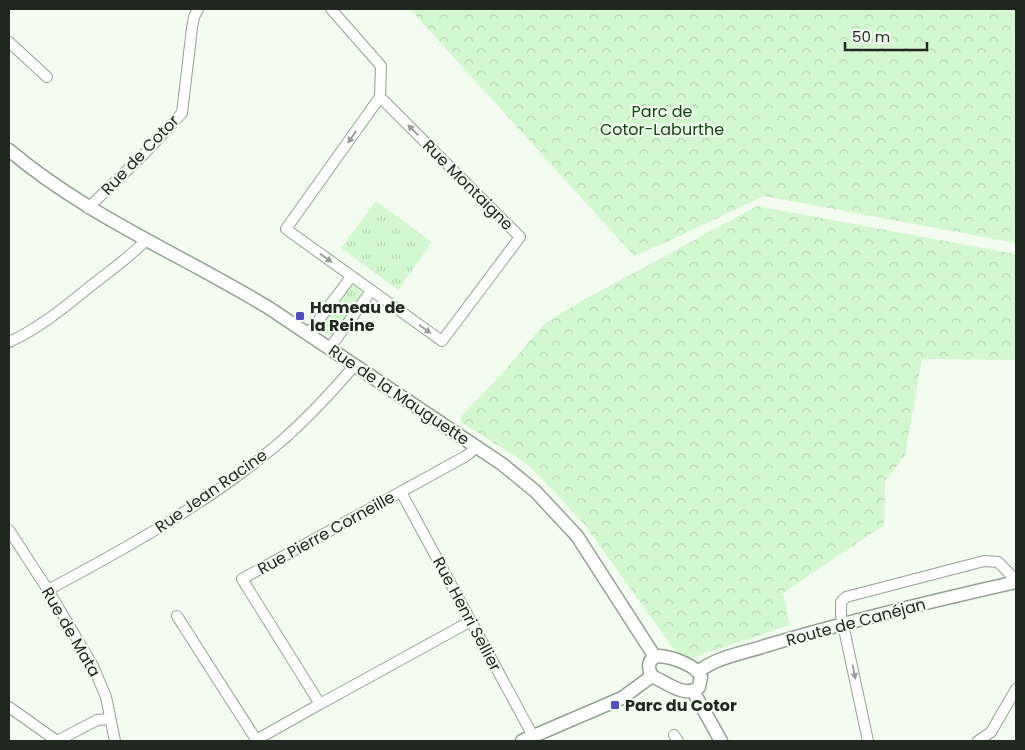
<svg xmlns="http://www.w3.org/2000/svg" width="1025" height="750" font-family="Poppins,sans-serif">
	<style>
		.grass { fill: url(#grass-tufts) }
		.forest { fill: url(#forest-crowns) }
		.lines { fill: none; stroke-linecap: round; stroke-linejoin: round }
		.minor-casing { stroke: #90a28e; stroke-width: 12 }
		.tertiary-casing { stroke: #90a28e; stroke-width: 15 }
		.minor { stroke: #fff; stroke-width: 10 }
		.tertiary { stroke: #fff; stroke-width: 12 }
		.oneway { fill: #9b9e9b }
		.poi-dot { fill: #4f4bc2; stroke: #f3fef1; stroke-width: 2 }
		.labels { text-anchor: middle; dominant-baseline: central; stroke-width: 4; stroke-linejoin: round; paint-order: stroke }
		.park-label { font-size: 16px; fill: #0f460c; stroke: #f3fef1 }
		.street-label { font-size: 16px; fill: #212820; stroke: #f3fef1 }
		.poi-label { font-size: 16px; font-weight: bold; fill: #212820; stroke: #f3fef1; text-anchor: start }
	</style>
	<defs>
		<pattern id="grass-tufts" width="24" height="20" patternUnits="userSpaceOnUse" patternTransform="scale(1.25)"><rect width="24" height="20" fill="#d3f8cf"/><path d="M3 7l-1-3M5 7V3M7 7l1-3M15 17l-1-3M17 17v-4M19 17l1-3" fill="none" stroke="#b5d5b1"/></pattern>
		<pattern id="forest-crowns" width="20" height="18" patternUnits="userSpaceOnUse" patternTransform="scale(1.25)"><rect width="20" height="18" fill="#d3f8cf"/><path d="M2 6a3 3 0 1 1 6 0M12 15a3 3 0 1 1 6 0" fill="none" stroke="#b5d5b1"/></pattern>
	</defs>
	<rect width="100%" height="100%" fill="#f3fef1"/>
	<path class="grass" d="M 376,201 L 432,242 L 398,290 L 341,248 Z
		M 352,285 L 360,289 L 361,295 L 333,335 L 329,335 L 322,330 L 321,325 L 348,287 Z"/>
	<path class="forest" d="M 410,9 L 1016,9 L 1016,243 L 764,196 L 671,240 L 634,256 Z
		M 757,206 L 1016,254 L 1016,360 L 922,359 L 905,455 L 885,482 L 884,525 L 783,593 L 790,625 L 688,659 L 678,654 L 670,644 L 585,525 L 558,496 L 527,464 L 461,422 L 461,416 L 499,377 L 544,324 L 580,302 Z"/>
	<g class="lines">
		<g class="minor-casing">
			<path id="minor" d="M 331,9 L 381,66 L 380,97 L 286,229 L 442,341 L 520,237 L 380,97
				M 9,42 L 47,77
				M 88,208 L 144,154 L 182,113 L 192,28 L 194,17 L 198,9
				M 308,334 L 351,277
				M 9,342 C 40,328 66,306 92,285 C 111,270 130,257 146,240
				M 329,349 L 371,291
				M 401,492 L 533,736
				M 9,530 L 48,590 L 93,666 L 106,697 L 115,741
				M 48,590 C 128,547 208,503 278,444 C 306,420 331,393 355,365
				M 177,616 L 257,741
				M 471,621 L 320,704 L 242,579 L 466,456 L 477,447
				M 9,707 L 57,741 L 97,720 L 109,719
				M 674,735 L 678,741
				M 256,740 L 320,704
				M 868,741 L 841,615 L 841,602 L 846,597 L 984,561 L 998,562 L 1016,580
				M 978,741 L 991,732 L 1016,689"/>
		</g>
		<g class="tertiary-casing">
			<path id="tertiary" d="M 9,150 C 87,216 182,255 269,308 L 502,464 L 535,491 L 577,536 L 655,657
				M 659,656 C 672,657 696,665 701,677 L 699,687 C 686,699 665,682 652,676 C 647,667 648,658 659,656 Z
				M 698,672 C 716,657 744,653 765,646 C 848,621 932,601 1016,582
				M 693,691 L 721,741
				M 522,741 L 622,698 L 652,676"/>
		</g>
		<use href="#minor" class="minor"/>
		<use href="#tertiary" class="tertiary"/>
	</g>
	<defs><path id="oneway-solid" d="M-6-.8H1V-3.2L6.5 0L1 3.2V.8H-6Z" transform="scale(1.25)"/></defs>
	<g class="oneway">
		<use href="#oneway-solid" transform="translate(413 130) rotate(-135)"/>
		<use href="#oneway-solid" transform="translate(352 137) rotate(125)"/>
		<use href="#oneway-solid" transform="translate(326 258) rotate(36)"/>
		<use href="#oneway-solid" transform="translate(425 329) rotate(35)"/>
		<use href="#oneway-solid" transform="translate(854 672) rotate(79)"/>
	</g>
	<g class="poi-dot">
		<rect x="295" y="311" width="10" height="10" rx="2.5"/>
		<rect x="610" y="700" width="10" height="10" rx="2.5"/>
	</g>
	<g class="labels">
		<g class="park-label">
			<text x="662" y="111">Parc de<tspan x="662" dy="18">Cotor-Laburthe</tspan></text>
		</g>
		<g class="street-label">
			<text transform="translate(140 155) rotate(-46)">Rue de Cotor</text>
			<text transform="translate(468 185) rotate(45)">Rue Montaigne</text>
			<text transform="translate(399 395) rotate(34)">Rue de la Mauguette</text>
			<text transform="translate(211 491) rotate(-35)">Rue Jean Racine</text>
			<text transform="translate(326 533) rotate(-29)">Rue Pierre Corneille</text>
			<text transform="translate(467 614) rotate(62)">Rue Henri Sellier</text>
			<text transform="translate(856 622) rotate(-15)">Route de Canéjan</text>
			<text transform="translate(71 632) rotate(60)">Rue de Mata</text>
		</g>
		<g class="poi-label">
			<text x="310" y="307">Hameau de<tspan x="310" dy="18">la Reine</tspan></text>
			<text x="625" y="705">Parc du Cotor</text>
		</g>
	</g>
	<rect width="1025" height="750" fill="none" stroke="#212820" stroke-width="20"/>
	<path d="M845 42v8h82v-8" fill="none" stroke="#212820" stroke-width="2.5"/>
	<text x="852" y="42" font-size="15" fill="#212820" stroke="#f3fef1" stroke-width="4" paint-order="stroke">50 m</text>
</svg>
